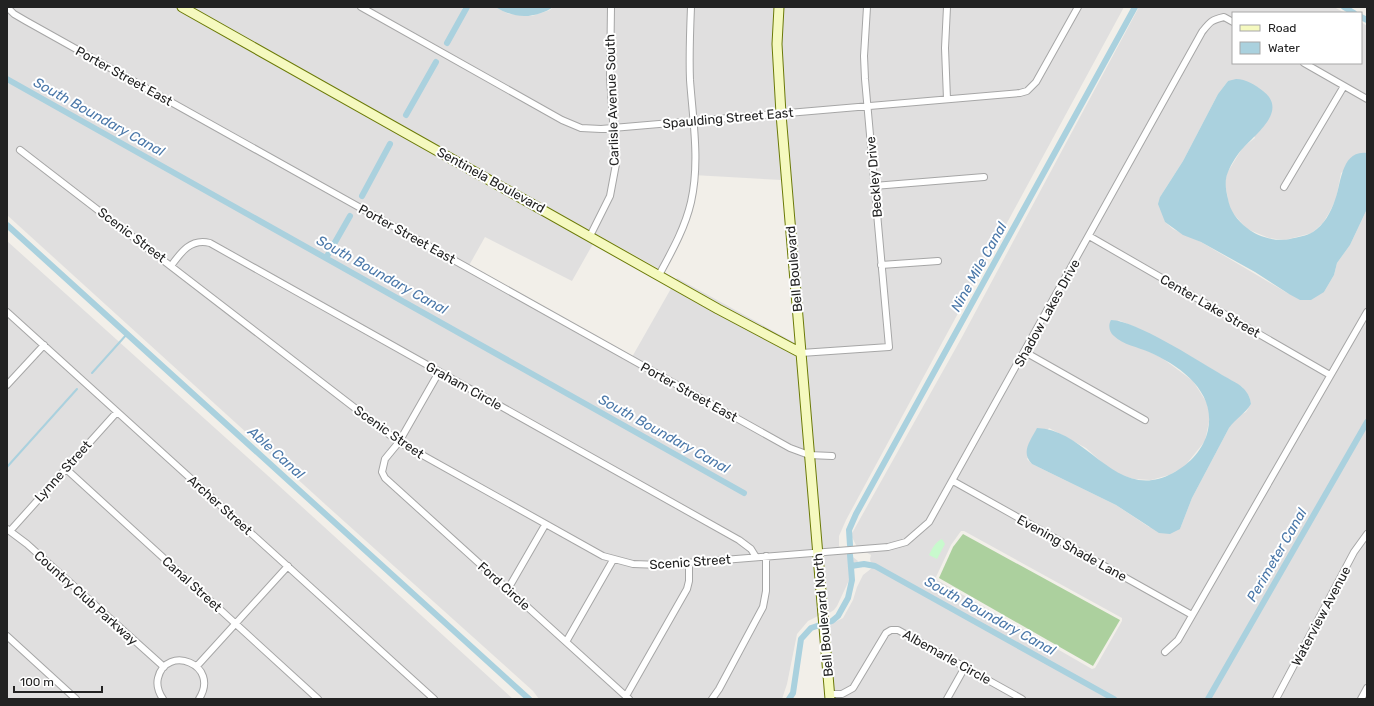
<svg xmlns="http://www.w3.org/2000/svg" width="1374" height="706" font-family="Rubik,sans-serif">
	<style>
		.residential { fill: #e0dfdf; fill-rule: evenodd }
		.forest { fill: #acd09e }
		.park { fill: #c8f9cd }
		.water { fill: #aad1de }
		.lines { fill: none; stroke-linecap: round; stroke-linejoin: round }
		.stream { stroke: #aad1de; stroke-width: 2 }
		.canal { stroke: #aad1de; stroke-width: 6 }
		.street-casing { stroke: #a6a6a6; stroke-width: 8 }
		.secondary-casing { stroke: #6b7a07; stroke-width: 11 }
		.street { stroke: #fff; stroke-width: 6 }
		.secondary { stroke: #f5f9bf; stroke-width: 9 }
		.labels { text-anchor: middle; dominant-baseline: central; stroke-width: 4; stroke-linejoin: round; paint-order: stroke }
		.street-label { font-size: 13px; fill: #222; stroke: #fff }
		.water-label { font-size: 14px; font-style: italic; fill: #4b78a9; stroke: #fff }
	</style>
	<rect width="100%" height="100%" fill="#f2efe9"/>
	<path class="residential" d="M 7,7 L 460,7 L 466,11 L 470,7 L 495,7 L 509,14 L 532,16 L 550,10 L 553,7 L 776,7 L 782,180 L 693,175 L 689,209 L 659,269 L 598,235 L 572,281 L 485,237 L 467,269 L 632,357 L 677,278 L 797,344 L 820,615 L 808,621 L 797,634 L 787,684 L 782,699 L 539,699 L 533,691 L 326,505 L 7,215 Z
		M 782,7 L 1124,7 L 846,520 L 839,536 L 839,546 L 858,561 L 837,606 L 834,610 L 826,615 L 784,111 L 781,44 Z
		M 1139,7 L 1334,7 L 1345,13 L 1233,13 L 1233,63 L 1361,63 L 1361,22 L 1367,26 L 1367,153 L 1364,153 L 1341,173 L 1336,199 L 1329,213 L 1323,223 L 1312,233 L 1285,240 L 1269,238 L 1247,229 L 1230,210 L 1225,183 L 1227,173 L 1243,147 L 1255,138 L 1228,81 L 1218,94 L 1183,161 L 1160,197 L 1165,222 L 1173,229 L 1201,242 L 1289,294 L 1324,292 L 1334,275 L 1337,263 L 1350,245 L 1367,209 L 1367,699 L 833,699 L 827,626 L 843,618 L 853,600 L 857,587 L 863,575 L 872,568 L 870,559 L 871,555 L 857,547 L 851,535 L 962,337 ZM 1118,320 L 1140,329 L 1191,357 L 1242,387 L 1249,396 L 1251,404 L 1246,412 L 1235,418 L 1229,428 L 1192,498 L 1180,529 L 1149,527 L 1116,505 L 1032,464 L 1027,459 L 1049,428 L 1086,448 L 1108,468 L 1121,475 L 1134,479 L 1151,480 L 1169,475 L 1184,467 L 1205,441 L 1210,417 L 1207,403 L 1193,381 L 1162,358 L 1148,351 ZM 961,531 L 964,531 L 1122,618 L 1122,621 L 1095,668 L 1092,669 L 937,580 L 936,577 L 951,545 Z
		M 7,241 L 266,474 L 513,699 L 7,699 Z"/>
	<path class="forest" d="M 963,534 L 1120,620 L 1093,666 L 939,578 L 953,547 Z"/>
	<path class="park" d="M 942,539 L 945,544 L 937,559 L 929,555 C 932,549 935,542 942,539 Z"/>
	<path class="water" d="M 495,7 L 553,7 C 549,10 546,11 541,13 C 524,19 511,16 495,7 Z
		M 1236,79 C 1246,79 1255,85 1263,91 C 1288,110 1257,133 1244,147 C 1238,153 1231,164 1228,172 C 1224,181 1226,190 1228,199 C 1230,211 1237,220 1247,228 C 1258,237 1276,242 1290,239 C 1297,237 1307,236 1313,232 C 1324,225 1331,212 1335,200 C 1341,185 1341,149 1367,153 L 1367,209 L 1350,245 L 1337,263 L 1334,275 L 1324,292 L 1311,300 L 1300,300 L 1289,294 L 1255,272 L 1201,242 L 1183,235 L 1165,222 L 1158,204 L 1160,197 L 1183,161 L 1218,94 L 1228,81 Z
		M 1111,320 C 1137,321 1195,359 1219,373 C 1226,378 1237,382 1243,388 C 1248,393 1250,397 1251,404 C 1245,414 1236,418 1229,428 L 1192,498 L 1180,529 L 1170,534 L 1159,533 L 1116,505 L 1032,464 C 1020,452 1031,440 1037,428 C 1088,429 1116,504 1173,473 C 1190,464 1204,449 1208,430 C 1216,392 1181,366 1149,352 C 1138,347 1123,345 1114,336 C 1109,332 1108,325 1111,320 Z"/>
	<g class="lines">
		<path class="stream" d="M 92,373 L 127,334
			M 7,467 L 77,389"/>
		<path class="canal" d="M 1344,7 L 1354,13
			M 1361,17 L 1367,20
			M 447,43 L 467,7
			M 7,79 L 744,493
			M 406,115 L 436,62
			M 362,196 L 390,144
			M 7,225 L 529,699
			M 326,258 L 350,216
			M 850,545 L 849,530 L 856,514 L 1135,7
			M 851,566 L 864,564 L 875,566 L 1114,699
			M 789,699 L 793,693 L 801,639 L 811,628 L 832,621 L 838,616 L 848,598 L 852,580 L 850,555
			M 1208,699 L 1367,422"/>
		<g class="street-casing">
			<path id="street" d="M 7,7 L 14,14 L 26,21 L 790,448 L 809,455 L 832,456
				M 361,7 L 562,120 L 581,128 L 601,129 L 1020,93 L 1027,91 L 1036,82 L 1078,7
				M 1304,63 L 1367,99
				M 947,99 L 945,48 L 947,7
				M 20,150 L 399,442 L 603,556 L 633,564 L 661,565 L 888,547 L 906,542 L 929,522 L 1202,32 C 1210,22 1211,20 1224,17 L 1233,22
				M 874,186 L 984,177
				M 1284,187 L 1344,86
				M 590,236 L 610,196 L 616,164 L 610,78 L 611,7
				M 1089,236 L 1330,375
				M 881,265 L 938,261
				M 171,266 C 181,252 191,238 210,243 L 739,540 L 751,549 L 756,557
				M 659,275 C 672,251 685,228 691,202 C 700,162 693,121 690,80 C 689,56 690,31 691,7
				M 7,312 L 434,699
				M 1025,352 L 1145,420
				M 801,353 L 889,347 L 865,79 L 864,56 L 867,7
				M 439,372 L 399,442 L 385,459 L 382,472 L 385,478 L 629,699
				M 7,385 L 44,345
				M 65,468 L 318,699
				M 953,481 L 1192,615
				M 7,529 L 27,544 L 164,667
				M 10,531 L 117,412
				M 508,589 L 545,525
				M 7,636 L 76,699
				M 566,642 L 613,560
				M 1165,652 L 1178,640 L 1367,312
				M 197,666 L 288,566
				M 830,694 L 842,694 L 853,688 L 886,633 L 891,630 L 898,630 L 1022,699
				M 626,696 L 687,589 L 689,581 L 689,563
				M 163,699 C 159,693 156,686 158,678 C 166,644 221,664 199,699
				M 712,699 L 719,689 L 763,607 L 766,591 L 766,556
				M 947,699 L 965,667
				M 1276,699 L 1354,552 L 1367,534
				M 1361,699 L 1367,688"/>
		</g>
		<g class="secondary-casing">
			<path id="secondary" d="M 182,7 L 718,309 L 801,353
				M 779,7 L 777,44 L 781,114 L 830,699"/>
		</g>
		<use href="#street" class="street"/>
		<use href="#secondary" class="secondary"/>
	</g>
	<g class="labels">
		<g class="street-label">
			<text transform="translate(124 76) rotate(29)">Porter Street East</text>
			<text transform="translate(612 100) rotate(-92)">Carlisle Avenue South</text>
			<text transform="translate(728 118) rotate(-5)">Spaulding Street East</text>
			<text transform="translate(874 177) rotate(-95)">Beckley Drive</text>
			<text transform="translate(491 180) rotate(29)">Sentinela Boulevard</text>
			<text transform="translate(407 234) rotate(29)">Porter Street East</text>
			<text transform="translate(132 235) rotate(37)">Scenic Street</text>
			<text transform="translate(794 269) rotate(-95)">Bell Boulevard</text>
			<text transform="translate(1210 306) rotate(30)">Center Lake Street</text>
			<text transform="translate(1047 313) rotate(-61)">Shadow Lakes Drive</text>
			<text transform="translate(464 386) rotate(29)">Graham Circle</text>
			<text transform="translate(689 392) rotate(29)">Porter Street East</text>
			<text transform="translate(389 432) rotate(35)">Scenic Street</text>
			<text transform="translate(63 471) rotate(-48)">Lynne Street</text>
			<text transform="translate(220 505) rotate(42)">Archer Street</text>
			<text transform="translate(1072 548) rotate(29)">Evening Shade Lane</text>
			<text transform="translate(690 562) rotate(-4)">Scenic Street</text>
			<text transform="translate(192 584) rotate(42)">Canal Street</text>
			<text transform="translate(504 586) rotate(42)">Ford Circle</text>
			<text transform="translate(86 598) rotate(42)">Country Club Parkway</text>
			<text transform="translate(823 615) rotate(-95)">Bell Boulevard North</text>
			<text transform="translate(1321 616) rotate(-62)">Waterview Avenue</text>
			<text transform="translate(947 657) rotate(29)">Albemarle Circle</text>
		</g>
		<g class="water-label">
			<text transform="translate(99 117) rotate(29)">South Boundary Canal</text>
			<text transform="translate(979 267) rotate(-61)">Nine Mile Canal</text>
			<text transform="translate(382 275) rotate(29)">South Boundary Canal</text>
			<text transform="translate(664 434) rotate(29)">South Boundary Canal</text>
			<text transform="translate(276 453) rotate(42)">Able Canal</text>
			<text transform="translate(1277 555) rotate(-60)">Perimeter Canal</text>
			<text transform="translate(990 616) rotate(29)">South Boundary Canal</text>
		</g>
	</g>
	<rect width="1374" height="706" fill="none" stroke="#222222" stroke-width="16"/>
	<rect x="1232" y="12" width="130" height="52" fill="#ffffff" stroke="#a7a7a7"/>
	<rect x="1240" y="25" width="20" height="6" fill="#f5f9bf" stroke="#a7a7a7"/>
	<text x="1268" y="32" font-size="12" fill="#222222">Road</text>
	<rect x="1240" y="42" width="20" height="12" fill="#aad1de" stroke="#a7a7a7"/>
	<text x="1268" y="52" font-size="12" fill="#222222">Water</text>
	<path d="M14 686v6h88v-6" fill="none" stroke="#222222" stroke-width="2"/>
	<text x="20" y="686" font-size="12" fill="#222222" stroke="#ffffff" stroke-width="3" paint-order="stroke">100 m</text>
</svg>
